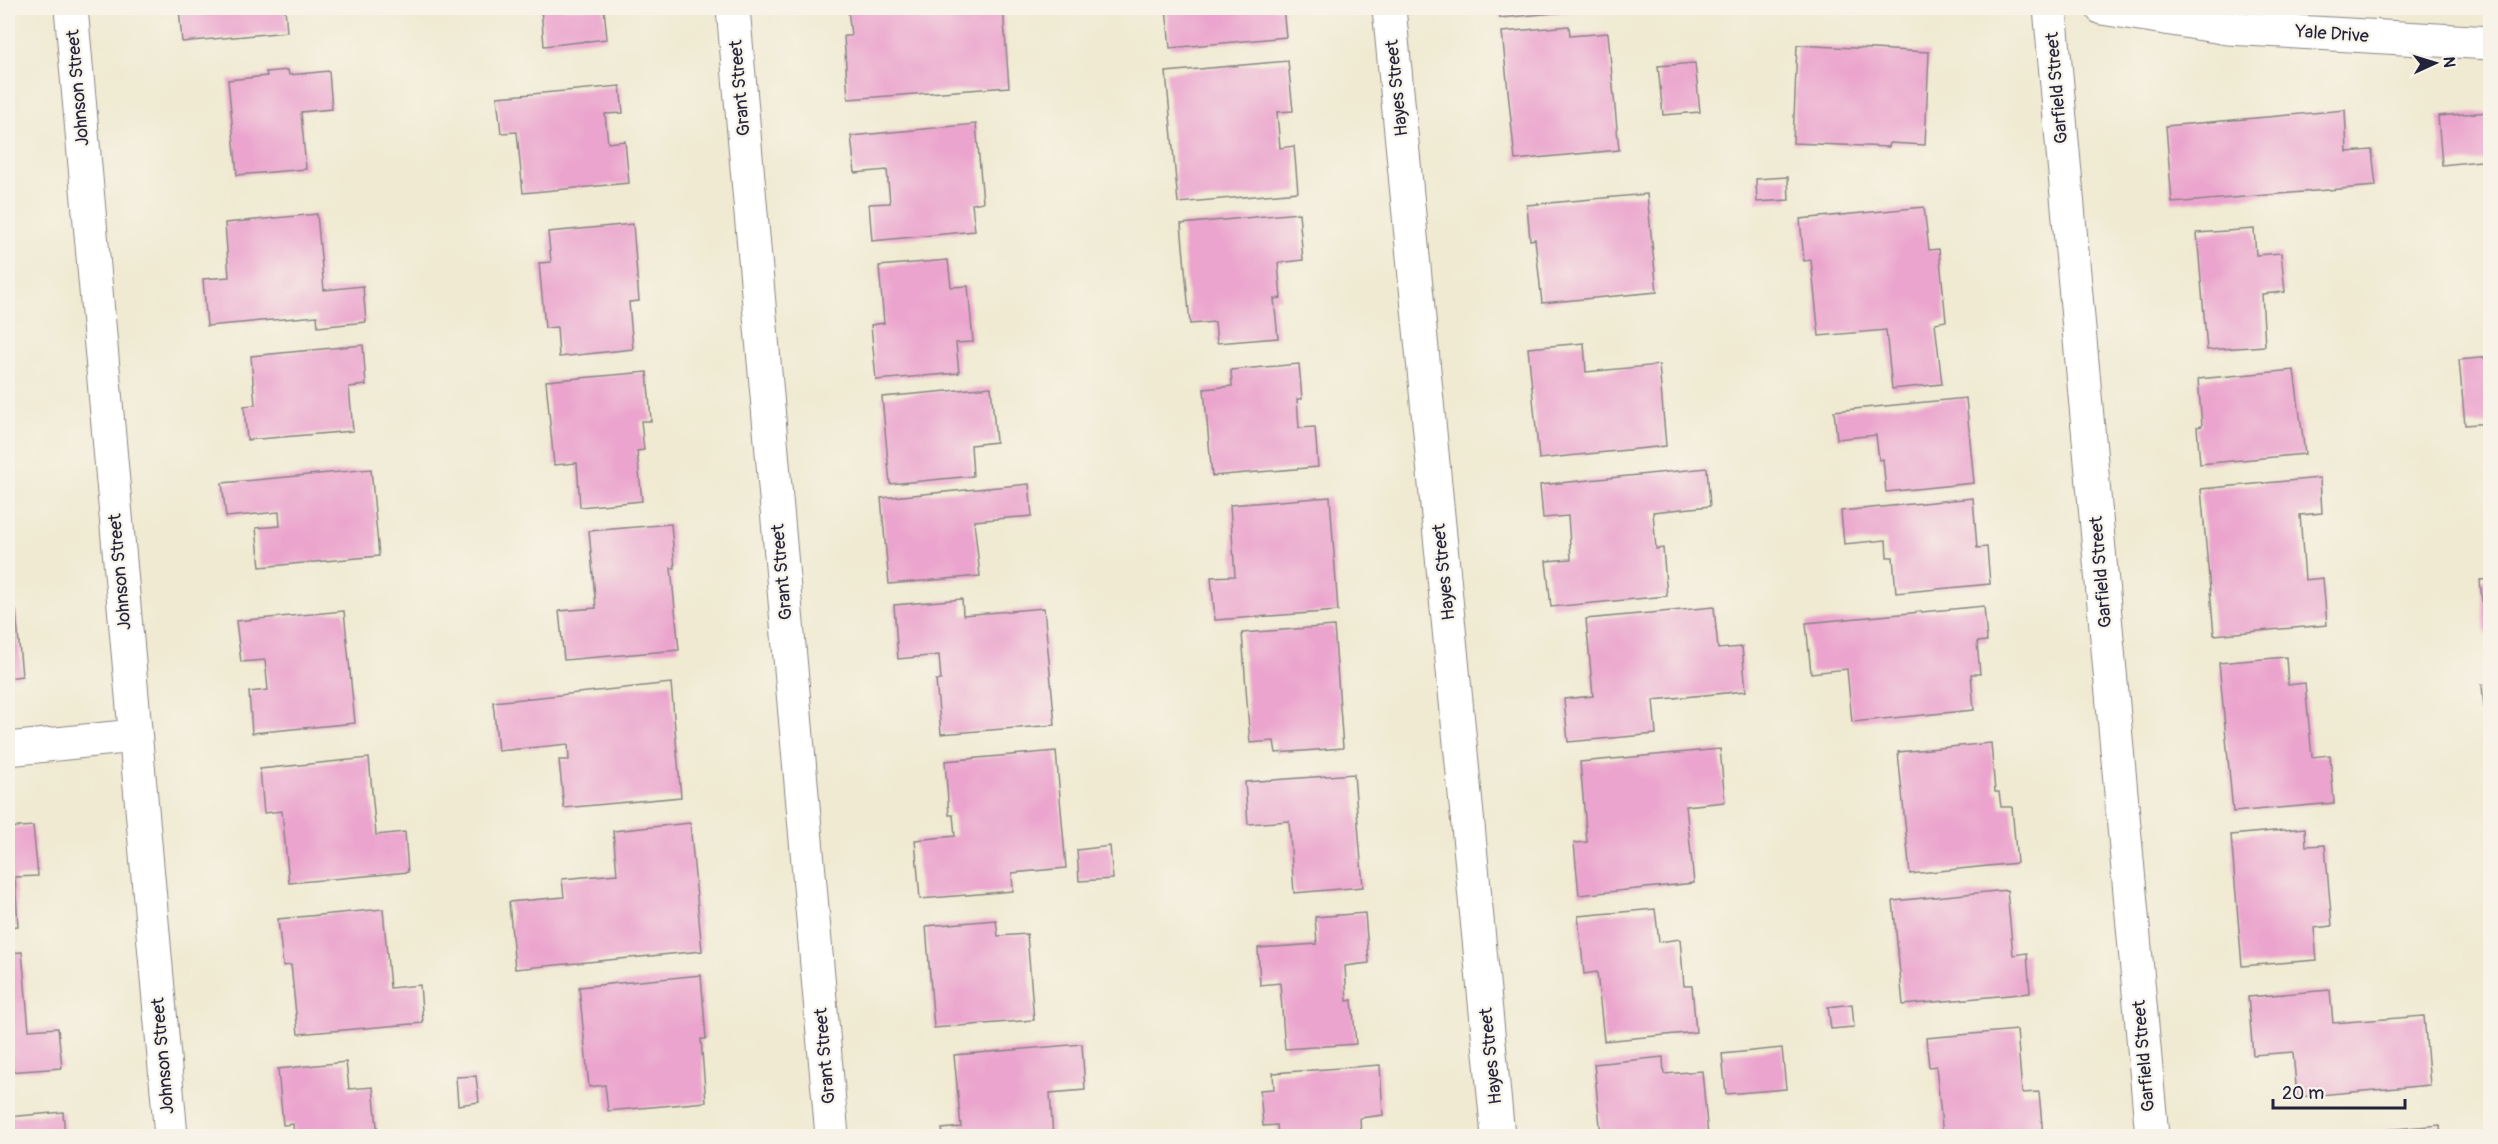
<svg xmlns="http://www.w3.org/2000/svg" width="2498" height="1144" font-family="Pangolin,sans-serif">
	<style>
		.building { fill: #eba4cd }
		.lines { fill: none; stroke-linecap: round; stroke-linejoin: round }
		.minor-casing { stroke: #898686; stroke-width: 35 }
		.tertiary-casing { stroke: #898686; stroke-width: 35 }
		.minor { stroke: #fff; stroke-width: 33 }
		.tertiary { stroke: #fff; stroke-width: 33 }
		.labels { text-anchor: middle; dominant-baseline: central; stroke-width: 4.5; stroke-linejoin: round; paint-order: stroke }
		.street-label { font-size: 18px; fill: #22223b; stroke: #f7f3e8 }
	</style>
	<rect width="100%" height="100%" fill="#f7f3e8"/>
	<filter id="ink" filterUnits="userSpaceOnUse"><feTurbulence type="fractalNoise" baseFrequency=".0167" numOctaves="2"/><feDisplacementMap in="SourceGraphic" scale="12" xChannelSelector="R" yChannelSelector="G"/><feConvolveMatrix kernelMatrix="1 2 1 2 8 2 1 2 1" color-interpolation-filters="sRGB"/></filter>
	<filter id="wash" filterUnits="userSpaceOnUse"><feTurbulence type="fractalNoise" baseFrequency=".008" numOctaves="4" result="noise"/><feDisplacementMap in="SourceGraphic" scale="24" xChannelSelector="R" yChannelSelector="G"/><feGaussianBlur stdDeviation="1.35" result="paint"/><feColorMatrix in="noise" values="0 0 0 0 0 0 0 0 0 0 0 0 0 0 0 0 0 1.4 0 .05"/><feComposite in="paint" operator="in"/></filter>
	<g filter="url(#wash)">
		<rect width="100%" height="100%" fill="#f0ead2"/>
		<g id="blocks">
			<path class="building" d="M 179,8 L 285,8 L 287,32 L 182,42 Z
				M 541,8 L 604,8 L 607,39 L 544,46 Z
				M 871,8 L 1003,8 L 1009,87 L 848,99 L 844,36 L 851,36 L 848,9 Z
				M 1166,8 L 1283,8 L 1286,37 L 1170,48 Z
				M 1499,8 L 1596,8 L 1596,9 L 1500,18 Z
				M 1569,26 L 1570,36 L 1608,33 L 1619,150 L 1515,160 L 1502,32 Z
				M 1797,45 L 1929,52 L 1925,145 L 1890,143 L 1889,147 L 1793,143 Z
				M 1288,61 L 1293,111 L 1277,112 L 1280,148 L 1294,146 L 1298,192 L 1178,203 L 1166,72 Z
				M 1695,63 L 1700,112 L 1663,115 L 1658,66 Z
				M 288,70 L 289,75 L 329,71 L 332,109 L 301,112 L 306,169 L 237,175 L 228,80 L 267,76 L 266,72 Z
				M 620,86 L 623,113 L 605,114 L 608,143 L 625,141 L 629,183 L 523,193 L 517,132 L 501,133 L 497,97 Z
				M 2345,110 L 2347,152 L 2372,150 L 2376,186 L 2172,203 L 2166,126 Z
				M 2490,112 L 2490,160 L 2442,165 L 2438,116 Z
				M 976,124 L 983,202 L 972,204 L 975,231 L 872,241 L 869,204 L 890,203 L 887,170 L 855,173 L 851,136 Z
				M 1788,177 L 1789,200 L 1757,202 L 1756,179 Z
				M 1647,194 L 1657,292 L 1542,303 L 1535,239 L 1530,240 L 1527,205 Z
				M 1924,207 L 1929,250 L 1939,249 L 1946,321 L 1935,323 L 1942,384 L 1892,389 L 1886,330 L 1819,336 L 1811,260 L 1804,261 L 1800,219 Z
				M 1299,213 L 1303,260 L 1278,263 L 1281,298 L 1274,299 L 1278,338 L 1217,343 L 1215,322 L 1190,324 L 1181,224 Z
				M 317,214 L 324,290 L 363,286 L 366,322 L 318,327 L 317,316 L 207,326 L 203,279 L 229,277 L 225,223 Z
				M 633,224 L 639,301 L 629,302 L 633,349 L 559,357 L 557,327 L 545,328 L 539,263 L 551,262 L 548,232 Z
				M 2254,229 L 2256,255 L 2281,253 L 2285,292 L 2262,294 L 2265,346 L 2207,350 L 2197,233 Z
				M 948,260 L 951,287 L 968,286 L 973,342 L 956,343 L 959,373 L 876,380 L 871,325 L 884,323 L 879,266 Z
				M 1584,343 L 1586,372 L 1659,365 L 1666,446 L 1539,459 L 1528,348 Z
				M 363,345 L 366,385 L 349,387 L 353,431 L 247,440 L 244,406 L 255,405 L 251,356 Z
				M 2490,357 L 2490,423 L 2465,425 L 2459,360 Z
				M 1299,364 L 1302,399 L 1297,399 L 1299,428 L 1315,427 L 1318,467 L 1212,476 L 1204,389 L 1232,386 L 1231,370 Z
				M 2294,370 L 2305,454 L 2200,464 L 2197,427 L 2202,426 L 2198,379 Z
				M 647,372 L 651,421 L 641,421 L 644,450 L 637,451 L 642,501 L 580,507 L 577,463 L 554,465 L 546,381 Z
				M 991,387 L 996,442 L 971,445 L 973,476 L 890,484 L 882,397 Z
				M 1966,398 L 1974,483 L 1886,492 L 1883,459 L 1879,460 L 1876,435 L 1837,439 L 1834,411 Z
				M 1707,468 L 1710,506 L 1653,512 L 1656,549 L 1663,548 L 1667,596 L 1551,607 L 1546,561 L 1571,559 L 1568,516 L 1543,518 L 1540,485 Z
				M 371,469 L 379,556 L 260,567 L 256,528 L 280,526 L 279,512 L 226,517 L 222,483 Z
				M 2320,478 L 2322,513 L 2300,515 L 2305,580 L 2323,578 L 2327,625 L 2214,635 L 2201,489 Z
				M 1029,484 L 1032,516 L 974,521 L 980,576 L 889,584 L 881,498 Z
				M 1330,497 L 1338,611 L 1215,620 L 1211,577 L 1235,576 L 1230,505 Z
				M 1973,498 L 1977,548 L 1987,547 L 1990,584 L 1896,593 L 1893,557 L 1887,557 L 1886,540 L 1844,544 L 1841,511 Z
				M 671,524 L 675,568 L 671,568 L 679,650 L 564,660 L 559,611 L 596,608 L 589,531 Z
				M 2490,579 L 2490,633 L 2485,634 L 2480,580 Z
				M 962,599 L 963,615 L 1044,608 L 1055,725 L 941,734 L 936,680 L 941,680 L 939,655 L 898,659 L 894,605 Z
				M 1984,606 L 1987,641 L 1977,642 L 1980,674 L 1971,674 L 1974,710 L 1852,722 L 1847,669 L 1811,673 L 1806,623 Z
				M 1714,607 L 1718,649 L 1742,647 L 1746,691 L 1653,700 L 1656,734 L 1568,742 L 1564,699 L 1593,696 L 1586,619 Z
				M 16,611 L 22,676 L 8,678 L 8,612 Z
				M 344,611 L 355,723 L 252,733 L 249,692 L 268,690 L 265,660 L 241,662 L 236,621 Z
				M 1334,626 L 1343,748 L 1276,753 L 1274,741 L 1250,743 L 1242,633 Z
				M 2286,657 L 2288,685 L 2305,683 L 2312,757 L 2330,755 L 2334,803 L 2233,812 L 2219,663 Z
				M 671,683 L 681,797 L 564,808 L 559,760 L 569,760 L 568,744 L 498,751 L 493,702 Z
				M 2490,684 L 2490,716 L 2485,717 L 2482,685 Z
				M 1991,743 L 1995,792 L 1999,792 L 2001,807 L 2012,807 L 2017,863 L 1910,874 L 1898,752 Z
				M 1720,749 L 1725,802 L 1686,806 L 1694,883 L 1579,895 L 1574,843 L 1587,842 L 1580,762 Z
				M 1056,751 L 1066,868 L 1012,873 L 1013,891 L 920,899 L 915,840 L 955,836 L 953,815 L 949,815 L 945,761 Z
				M 369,758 L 376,835 L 405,832 L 408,872 L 289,883 L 282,811 L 264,813 L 260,769 Z
				M 1354,774 L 1363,887 L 1294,893 L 1289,821 L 1248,824 L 1245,782 Z
				M 690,823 L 702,951 L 515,969 L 509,902 L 564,897 L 562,879 L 617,874 L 613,831 Z
				M 33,826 L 38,876 L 15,877 L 18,926 L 8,927 L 8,828 Z
				M 2305,828 L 2306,846 L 2325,845 L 2332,926 L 2314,928 L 2317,960 L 2242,966 L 2231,835 Z
				M 1110,846 L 1113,879 L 1079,881 L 1077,850 Z
				M 2007,890 L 2013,955 L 2027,953 L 2030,993 L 1903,1005 L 1893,901 Z
				M 383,909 L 390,988 L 420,985 L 423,1023 L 298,1034 L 291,965 L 283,966 L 278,919 Z
				M 1655,909 L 1659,942 L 1680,939 L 1684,986 L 1692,986 L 1696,1032 L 1604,1041 L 1597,972 L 1584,974 L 1578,916 Z
				M 1365,913 L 1369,963 L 1345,966 L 1347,1001 L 1352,1000 L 1356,1044 L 1285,1049 L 1280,983 L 1260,985 L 1258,948 L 1317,944 L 1315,917 Z
				M 996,920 L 998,936 L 1027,934 L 1034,1020 L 934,1028 L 926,926 Z
				M 22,952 L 29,1030 L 58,1028 L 62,1068 L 8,1072 L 8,953 Z
				M 701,975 L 706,1039 L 701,1039 L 706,1102 L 608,1111 L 605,1085 L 589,1087 L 579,987 Z
				M 2330,990 L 2333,1023 L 2424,1016 L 2430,1085 L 2297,1097 L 2293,1052 L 2253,1055 L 2248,997 Z
				M 1852,1004 L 1854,1027 L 1831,1029 L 1828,1007 Z
				M 2017,1030 L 2022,1093 L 2039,1092 L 2043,1136 L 1943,1136 L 1936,1066 L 1929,1067 L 1926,1038 Z
				M 1082,1044 L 1085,1090 L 1050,1093 L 1053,1136 L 943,1136 L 942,1129 L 961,1127 L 954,1055 Z
				M 1782,1048 L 1786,1089 L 1726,1094 L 1722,1054 Z
				M 1663,1057 L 1664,1074 L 1702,1071 L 1708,1136 L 1601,1136 L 1594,1064 Z
				M 346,1062 L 349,1089 L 373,1087 L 378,1136 L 294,1136 L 293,1124 L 283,1125 L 278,1069 Z
				M 1380,1065 L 1383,1115 L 1360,1118 L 1361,1136 L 1278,1136 L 1277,1125 L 1263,1126 L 1260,1090 L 1274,1089 L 1273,1073 Z
				M 476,1076 L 479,1102 L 458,1105 L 456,1077 Z
				M 63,1112 L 65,1136 L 8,1136 L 8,1117 Z
				M 2440,1125 L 2441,1136 L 2386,1136 L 2385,1130 Z
				M 715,1133 L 715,1136 L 695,1136 L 695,1135 Z"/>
		</g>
	</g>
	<g filter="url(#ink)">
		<use href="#blocks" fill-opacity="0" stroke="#898686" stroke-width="1.5"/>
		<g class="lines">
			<g class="minor-casing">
				<path id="minor" d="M 733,8 L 832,1136
					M 1389,8 L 1498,1136
					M 2050,8 L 2152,1136
					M 2102,8 L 2228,28 L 2490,43
					M 8,749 L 134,736"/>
			</g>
			<g class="tertiary-casing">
				<path id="tertiary" d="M 71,8 L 171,1136"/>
			</g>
			<use href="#minor" class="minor"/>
			<use href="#tertiary" class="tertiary"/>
		</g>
	</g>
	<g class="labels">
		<g class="street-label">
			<text transform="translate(2332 34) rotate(4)">Yale Drive</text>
			<text transform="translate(78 88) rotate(-95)">Johnson Street</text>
			<text transform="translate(740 88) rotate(-95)">Grant Street</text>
			<text transform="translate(1397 88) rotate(-96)">Hayes Street</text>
			<text transform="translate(2057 88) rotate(-95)">Garfield Street</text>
			<text transform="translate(120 572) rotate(-95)">Johnson Street</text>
			<text transform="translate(782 572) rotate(-95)">Grant Street</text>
			<text transform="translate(1444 572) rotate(-96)">Hayes Street</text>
			<text transform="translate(2101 572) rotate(-95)">Garfield Street</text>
			<text transform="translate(163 1056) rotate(-95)">Johnson Street</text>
			<text transform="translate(825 1056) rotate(-95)">Grant Street</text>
			<text transform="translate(1491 1056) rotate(-96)">Hayes Street</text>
			<text transform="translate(2144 1056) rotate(-95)">Garfield Street</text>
		</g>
	</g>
	<rect width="2498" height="1144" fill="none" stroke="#f7f3e8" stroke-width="30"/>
	<g transform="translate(2435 63) rotate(86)" stroke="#f7f3e8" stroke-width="4.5" paint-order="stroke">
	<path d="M0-4.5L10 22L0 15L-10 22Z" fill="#22223b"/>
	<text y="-9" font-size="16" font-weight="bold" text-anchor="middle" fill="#22223b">N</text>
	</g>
	<path d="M2273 1099v9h132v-9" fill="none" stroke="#22223b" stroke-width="3"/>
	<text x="2282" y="1099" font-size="18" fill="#22223b" stroke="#f7f3e8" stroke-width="4.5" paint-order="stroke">20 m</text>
</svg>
